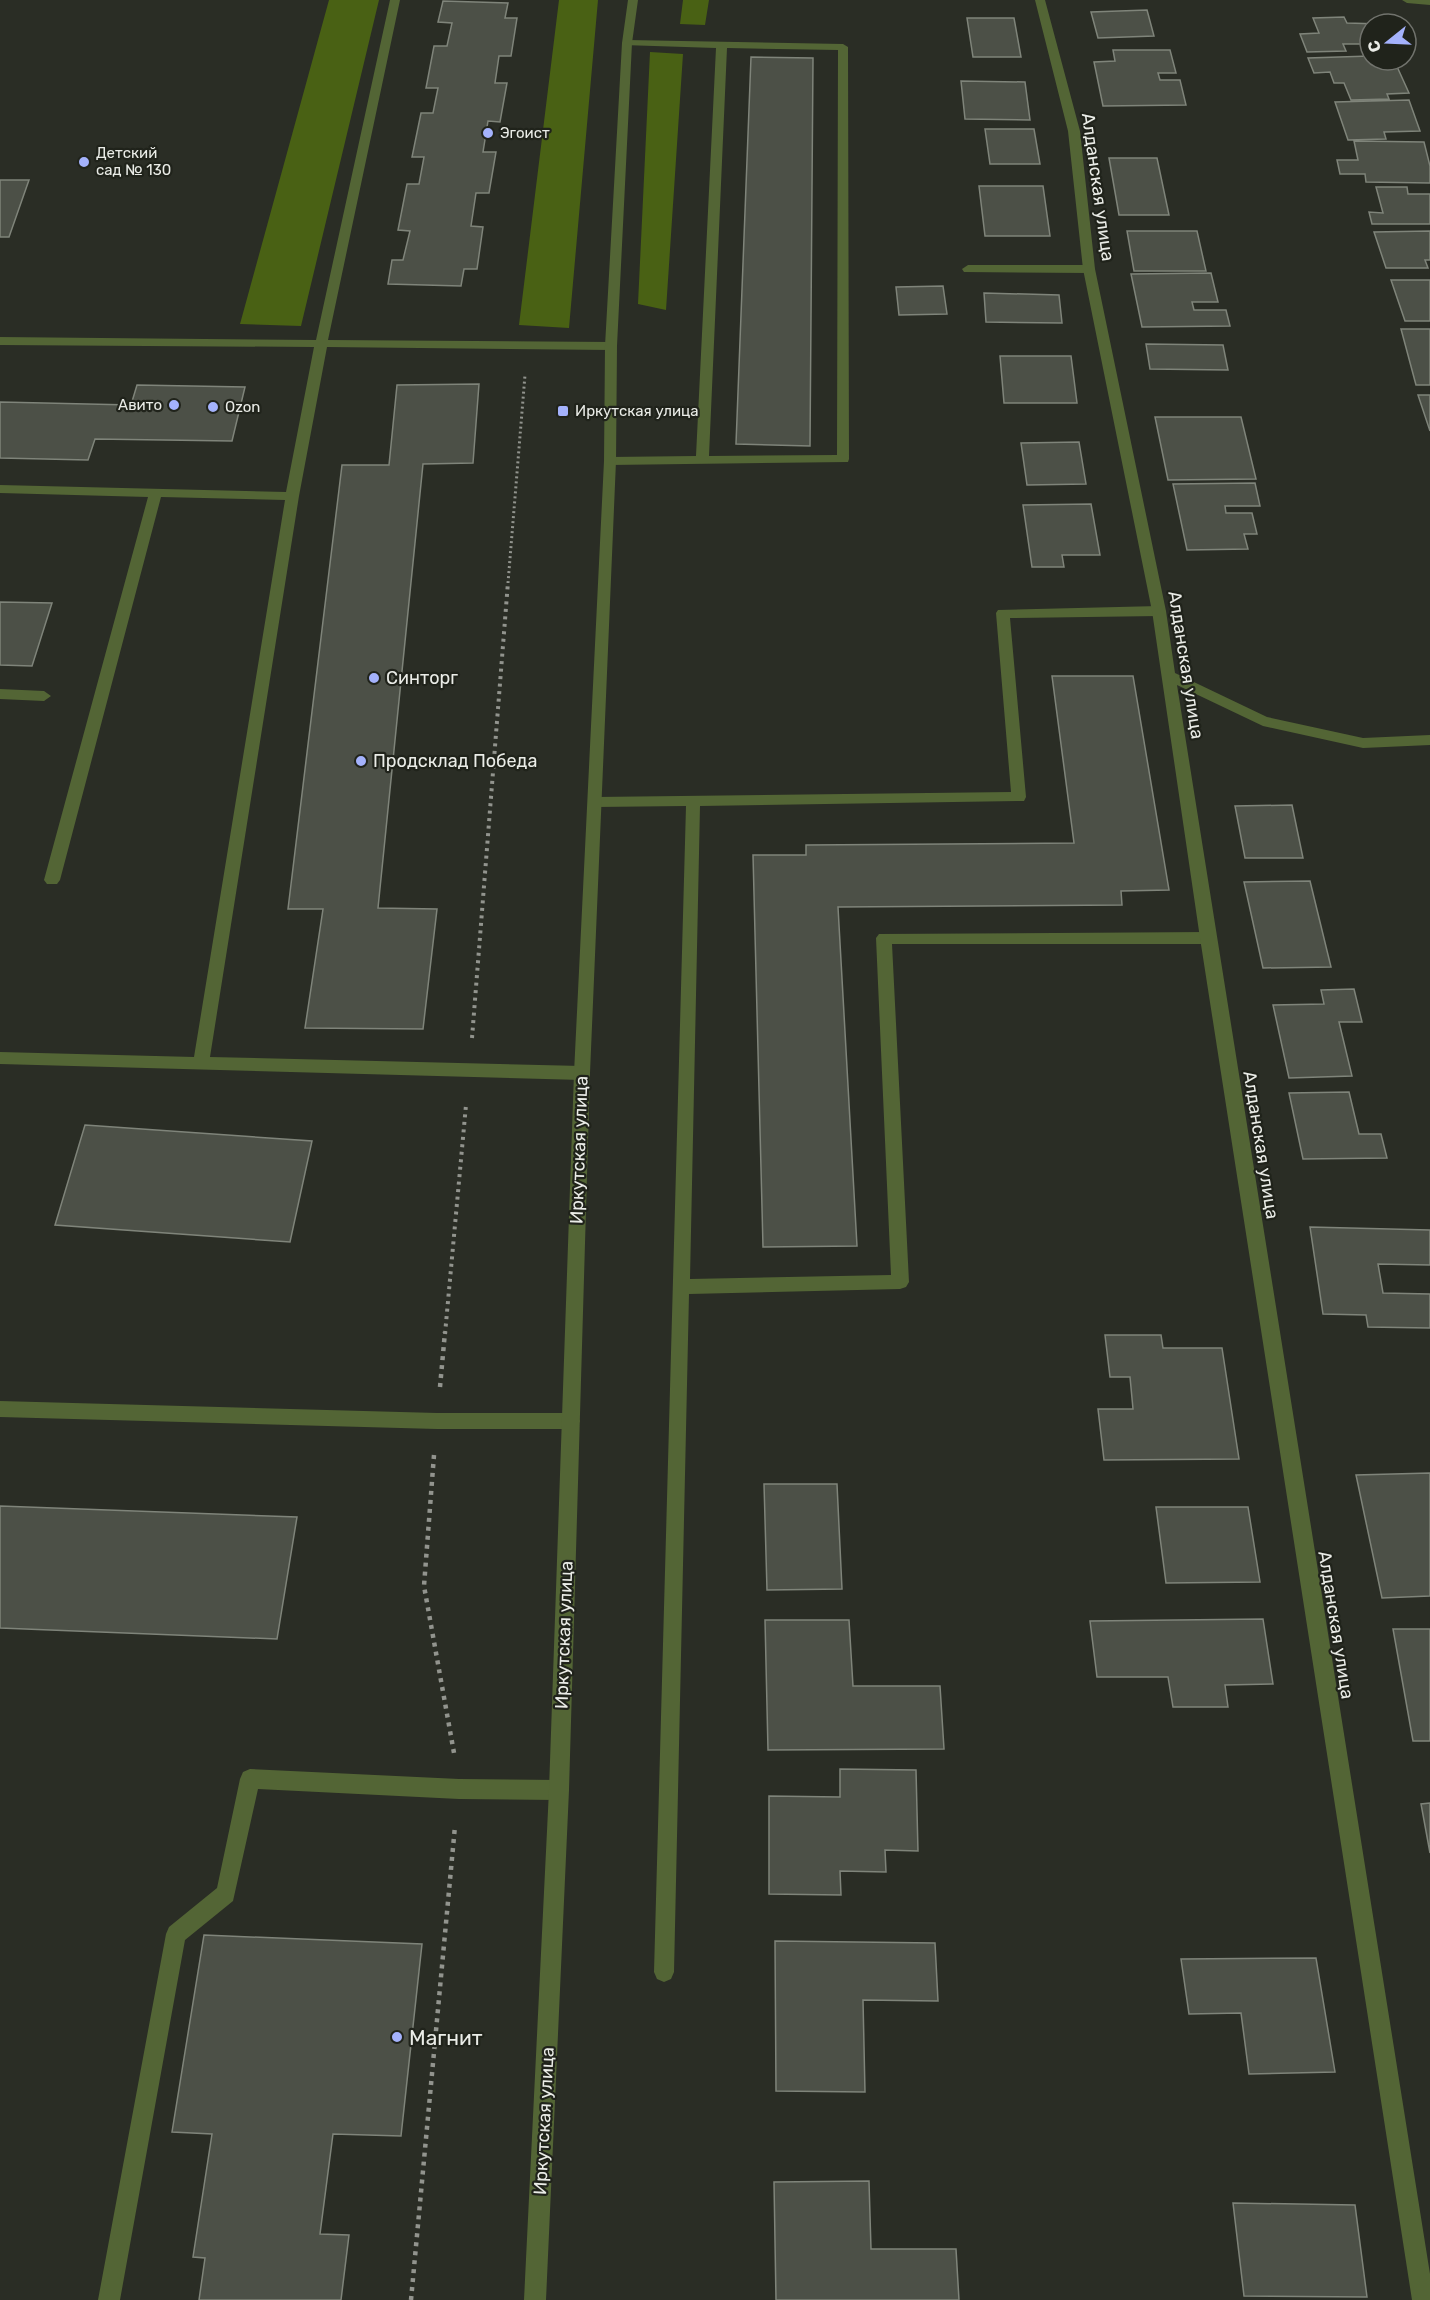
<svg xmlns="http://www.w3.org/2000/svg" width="1430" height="2300" font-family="Rubik,sans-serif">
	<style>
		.forest { fill: #496114 }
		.building { fill: #4c5047; stroke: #7f847a; stroke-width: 1.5 }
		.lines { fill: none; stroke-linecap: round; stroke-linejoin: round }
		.path-far2 { stroke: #92948e; stroke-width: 3; stroke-dasharray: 2 3; stroke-linecap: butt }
		.path-far1 { stroke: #92948e; stroke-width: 4; stroke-dasharray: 3 4.5; stroke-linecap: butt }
		.path { stroke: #92948e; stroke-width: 4.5; stroke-dasharray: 4 5; stroke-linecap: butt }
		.service { fill: #536535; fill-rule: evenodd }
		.minor { fill: #536535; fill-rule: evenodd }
		.poi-dot { fill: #a4b2fc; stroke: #20231b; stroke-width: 2 }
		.labels { text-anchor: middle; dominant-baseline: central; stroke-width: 4.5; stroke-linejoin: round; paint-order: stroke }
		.far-poi-label { font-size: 15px; fill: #eaece7; stroke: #20231b; text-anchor: start }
		.street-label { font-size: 18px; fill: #eaece7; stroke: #20231b }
		.poi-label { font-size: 18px; fill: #eaece7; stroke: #20231b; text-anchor: start }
		.near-poi-label { font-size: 21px; fill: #eaece7; stroke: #20231b; text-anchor: start }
	</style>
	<rect width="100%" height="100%" fill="#2a2d25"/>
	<path class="forest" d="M 329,0 L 379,0 L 301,326 L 240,324 Z
		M 559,0 L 598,0 L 569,328 L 519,325 Z
		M 683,0 L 709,0 L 705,25 L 680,24 Z
		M 650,52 L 683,54 L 666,310 L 638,304 Z"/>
	<path class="building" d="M 443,1 L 508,3 L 505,18 L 517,18 L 511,56 L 499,56 L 495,83 L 507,83 L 500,122 L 488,121 L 483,152 L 496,152 L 489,193 L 476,193 L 471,226 L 483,227 L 477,269 L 464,269 L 461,286 L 388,284 L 392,260 L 403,260 L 410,231 L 398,230 L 407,184 L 419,184 L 424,157 L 412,157 L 421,113 L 433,113 L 438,88 L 426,88 L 434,46 L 447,46 L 452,23 L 438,22 Z
		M 1147,10 L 1154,36 L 1098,38 L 1091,12 Z
		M 1344,17 L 1347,23 L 1381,24 L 1370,24 L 1370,44 L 1343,44 L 1346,51 L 1307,52 L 1300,34 L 1319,33 L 1313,18 Z
		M 967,18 L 1014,18 L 1021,57 L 973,57 Z
		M 1113,50 L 1170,50 L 1176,73 L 1158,73 L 1160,80 L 1180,80 L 1186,105 L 1103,106 L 1094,62 L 1115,61 Z
		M 1370,56 L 1370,60 L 1394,60 L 1409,93 L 1387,94 L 1389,99 L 1351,100 L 1344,83 L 1334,83 L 1330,72 L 1314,73 L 1308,58 Z
		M 751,57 L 813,58 L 810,446 L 736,444 Z
		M 961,81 L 1025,82 L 1030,120 L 965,119 Z
		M 1409,100 L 1420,131 L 1384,132 L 1386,139 L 1348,140 L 1335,102 Z
		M 985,129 L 1034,129 L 1040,164 L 990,164 Z
		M 1354,141 L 1424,142 L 1430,166 L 1430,183 L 1366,182 L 1365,174 L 1340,174 L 1337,160 L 1358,160 Z
		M 1109,158 L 1157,158 L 1169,215 L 1119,215 Z
		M 0,180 L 29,180 L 9,237 L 0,237 Z
		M 979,186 L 1043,186 L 1050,236 L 985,236 Z
		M 1376,187 L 1407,187 L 1408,194 L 1430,194 L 1430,224 L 1372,224 L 1369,212 L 1383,213 Z
		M 1127,231 L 1197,231 L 1206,271 L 1134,271 Z
		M 1430,231 L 1430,260 L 1425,260 L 1428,268 L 1386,268 L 1374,232 Z
		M 1211,273 L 1218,302 L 1192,302 L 1194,310 L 1226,310 L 1230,326 L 1142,327 L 1131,274 Z
		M 1391,280 L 1430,280 L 1430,321 L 1405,321 Z
		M 943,286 L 947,314 L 899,315 L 896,287 Z
		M 984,293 L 1059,295 L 1062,323 L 986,322 Z
		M 1401,329 L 1430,329 L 1430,385 L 1416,385 Z
		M 1146,344 L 1223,345 L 1228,370 L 1150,369 Z
		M 1000,356 L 1071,356 L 1077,403 L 1004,403 Z
		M 479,384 L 473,463 L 423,464 L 378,908 L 437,909 L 423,1029 L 305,1028 L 323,909 L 288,909 L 342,465 L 389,465 L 397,385 Z
		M 137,385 L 245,387 L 232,441 L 95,439 L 88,460 L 0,458 L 0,402 L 131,405 Z
		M 1418,395 L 1430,395 L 1430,431 Z
		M 1155,417 L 1241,417 L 1256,479 L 1168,480 Z
		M 1079,442 L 1086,484 L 1027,485 L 1021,443 Z
		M 1255,483 L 1260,506 L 1225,506 L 1226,513 L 1252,513 L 1257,534 L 1244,534 L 1248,549 L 1187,550 L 1173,484 Z
		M 1091,504 L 1100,555 L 1062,555 L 1064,567 L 1032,567 L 1023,505 Z
		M 0,602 L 52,603 L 32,666 L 0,665 Z
		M 1052,676 L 1133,676 L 1169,890 L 1121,891 L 1122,905 L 838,907 L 857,1246 L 763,1247 L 753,855 L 806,855 L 806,845 L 1074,843 Z
		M 1292,805 L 1303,858 L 1245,858 L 1235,806 Z
		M 1310,881 L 1331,967 L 1263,968 L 1244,882 Z
		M 1354,989 L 1362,1022 L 1339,1022 L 1352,1076 L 1289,1078 L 1273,1005 L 1324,1004 L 1321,990 Z
		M 1349,1092 L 1359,1134 L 1381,1134 L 1387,1158 L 1303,1159 L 1289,1093 Z
		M 85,1125 L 312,1141 L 290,1242 L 55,1225 Z
		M 1310,1227 L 1430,1230 L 1430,1265 L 1378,1264 L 1383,1293 L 1430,1294 L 1430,1328 L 1368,1327 L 1366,1315 L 1323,1314 Z
		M 1105,1335 L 1161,1335 L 1163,1348 L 1222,1348 L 1239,1459 L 1104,1460 L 1098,1409 L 1133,1409 L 1130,1377 L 1110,1377 Z
		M 1430,1473 L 1430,1596 L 1382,1598 L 1356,1475 Z
		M 764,1484 L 837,1484 L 842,1589 L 767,1590 Z
		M 0,1506 L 297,1517 L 277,1639 L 0,1628 Z
		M 1156,1507 L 1248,1507 L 1260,1582 L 1166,1583 Z
		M 1263,1619 L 1273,1684 L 1225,1685 L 1228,1707 L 1173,1707 L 1168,1677 L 1097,1677 L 1090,1621 Z
		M 765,1620 L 849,1620 L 853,1686 L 940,1686 L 944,1749 L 768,1750 Z
		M 1393,1629 L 1430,1629 L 1430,1741 L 1413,1741 Z
		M 840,1769 L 916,1770 L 918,1851 L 885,1850 L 886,1872 L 840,1871 L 841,1895 L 769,1894 L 769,1796 L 840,1797 Z
		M 1430,1803 L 1430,1853 L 1421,1804 Z
		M 204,1935 L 422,1944 L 401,2136 L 333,2134 L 320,2234 L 349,2235 L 341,2300 L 199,2300 L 205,2258 L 193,2257 L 212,2134 L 172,2132 Z
		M 775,1941 L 935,1943 L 938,2001 L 863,2000 L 865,2092 L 776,2091 Z
		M 1316,1958 L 1335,2072 L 1249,2074 L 1241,2013 L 1189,2014 L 1181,1959 Z
		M 869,2181 L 871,2249 L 956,2249 L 959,2300 L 776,2300 L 774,2182 Z
		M 1233,2203 L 1355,2205 L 1367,2297 L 1244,2296 Z"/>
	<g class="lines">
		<path class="path-far2" d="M 508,583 L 525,375"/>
		<path class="path-far1" d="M 472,1038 L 508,582
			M 445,1334 L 466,1105"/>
		<path class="path" d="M 440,1387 L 445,1332
			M 434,1455 L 424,1586 L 454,1753
			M 411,2300 L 455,1826"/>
		<path class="service" d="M 390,0 L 400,0 L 328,340 L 611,342 L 617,346 L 611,350 L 327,347 L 299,496 L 210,1057 L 582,1066 L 588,1068 L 590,1073 L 588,1078 L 582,1080 L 0,1064 L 0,1052 L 194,1057 L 285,500 L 161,497 L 60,880 L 57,884 L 47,884 L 44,880 L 148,497 L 0,493 L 0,485 L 286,492 L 314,347 L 0,345 L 0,337 L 316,340 Z
			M 627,40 L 843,44 L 848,47 L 849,459 L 848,462 L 610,465 L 604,461 L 610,457 L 696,456 L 716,48 L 623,45 L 622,43 ZM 727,48 L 838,50 L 837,455 L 709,456 Z
			M 968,265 L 1089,265 L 1095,269 L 1089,273 L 964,272 L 962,269 Z
			M 1159,606 L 1166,611 L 1159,616 L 1010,618 L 1026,797 L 1024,801 L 700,806 L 690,1279 L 891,1275 L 876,938 L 879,934 L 1208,932 L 1213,934 L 1216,938 L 1213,942 L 1208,944 L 892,944 L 909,1282 L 906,1287 L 900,1289 L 689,1294 L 674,1972 L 671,1979 L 664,1982 L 657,1979 L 654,1972 L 686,806 L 596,807 L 591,806 L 589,802 L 591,798 L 596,797 L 1011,792 L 996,613 L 998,610 Z
			M 0,689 L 44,691 L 51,696 L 44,701 L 0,699 Z
			M 0,1401 L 437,1413 L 571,1413 L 577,1415 L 580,1421 L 577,1427 L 571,1429 L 437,1429 L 0,1417 Z
			M 250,1769 L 459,1779 L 559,1780 L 566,1783 L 569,1790 L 566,1797 L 559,1800 L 459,1799 L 258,1789 L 233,1901 L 185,1940 L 120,2300 L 98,2300 L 166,1934 L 169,1927 L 217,1888 L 240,1779 L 243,1772 Z"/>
		<path class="minor" d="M 628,0 L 638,0 L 632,43 L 617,346 L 616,461 L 590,1073 L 569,1790 L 546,2300 L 524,2300 L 549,1790 L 574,1073 L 604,461 L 605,346 L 622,43 Z
			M 1035,0 L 1045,0 L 1080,131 L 1095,269 L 1166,611 L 1175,673 L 1267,717 L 1363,738 L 1430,735 L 1430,745 L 1363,748 L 1263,726 L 1177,685 L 1430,2274 L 1430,2300 L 1412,2300 L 1200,938 L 1152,611 L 1083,269 L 1068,131 Z
			M 1402,0 L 1430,0 L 1430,5 L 1407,3 Z"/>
	</g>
	<g class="poi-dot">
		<circle cx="488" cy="133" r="6"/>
		<circle cx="84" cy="162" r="6"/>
		<circle cx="174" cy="405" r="6"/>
		<circle cx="213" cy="407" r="6"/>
		<rect x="557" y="405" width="12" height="12" rx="3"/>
		<circle cx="374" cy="678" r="6"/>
		<circle cx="361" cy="761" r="6"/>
		<circle cx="397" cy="2037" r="6"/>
	</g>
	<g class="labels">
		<g class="far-poi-label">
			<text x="500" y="133">Эгоист</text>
			<text x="96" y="153">Детский<tspan x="96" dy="17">сад № 130</tspan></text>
			<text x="162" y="405" text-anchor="end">Авито</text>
			<text x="225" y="407">Ozon</text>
			<text x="575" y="411">Иркутская улица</text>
		</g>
		<g class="street-label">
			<text transform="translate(1098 187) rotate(82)">Алданская улица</text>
			<text transform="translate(1186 665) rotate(81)">Алданская улица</text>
			<text transform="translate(1261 1145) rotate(81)">Алданская улица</text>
			<text transform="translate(579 1150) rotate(-88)">Иркутская улица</text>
			<text transform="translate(1336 1625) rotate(81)">Алданская улица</text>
			<text transform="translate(564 1635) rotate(-88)">Иркутская улица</text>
			<text transform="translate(544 2121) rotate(-87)">Иркутская улица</text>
		</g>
		<g class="poi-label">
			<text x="386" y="678">Синторг</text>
			<text x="373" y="761">Продсклад Победа</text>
		</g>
		<g class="near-poi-label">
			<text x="409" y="2037">Магнит</text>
		</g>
	</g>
	<g transform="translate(1388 42) rotate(252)"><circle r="28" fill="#20231b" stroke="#71736d" stroke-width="1.5"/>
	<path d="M0-4.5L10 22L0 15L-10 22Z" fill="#a4b2fc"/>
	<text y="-9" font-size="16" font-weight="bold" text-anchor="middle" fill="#eaece7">С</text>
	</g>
</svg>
